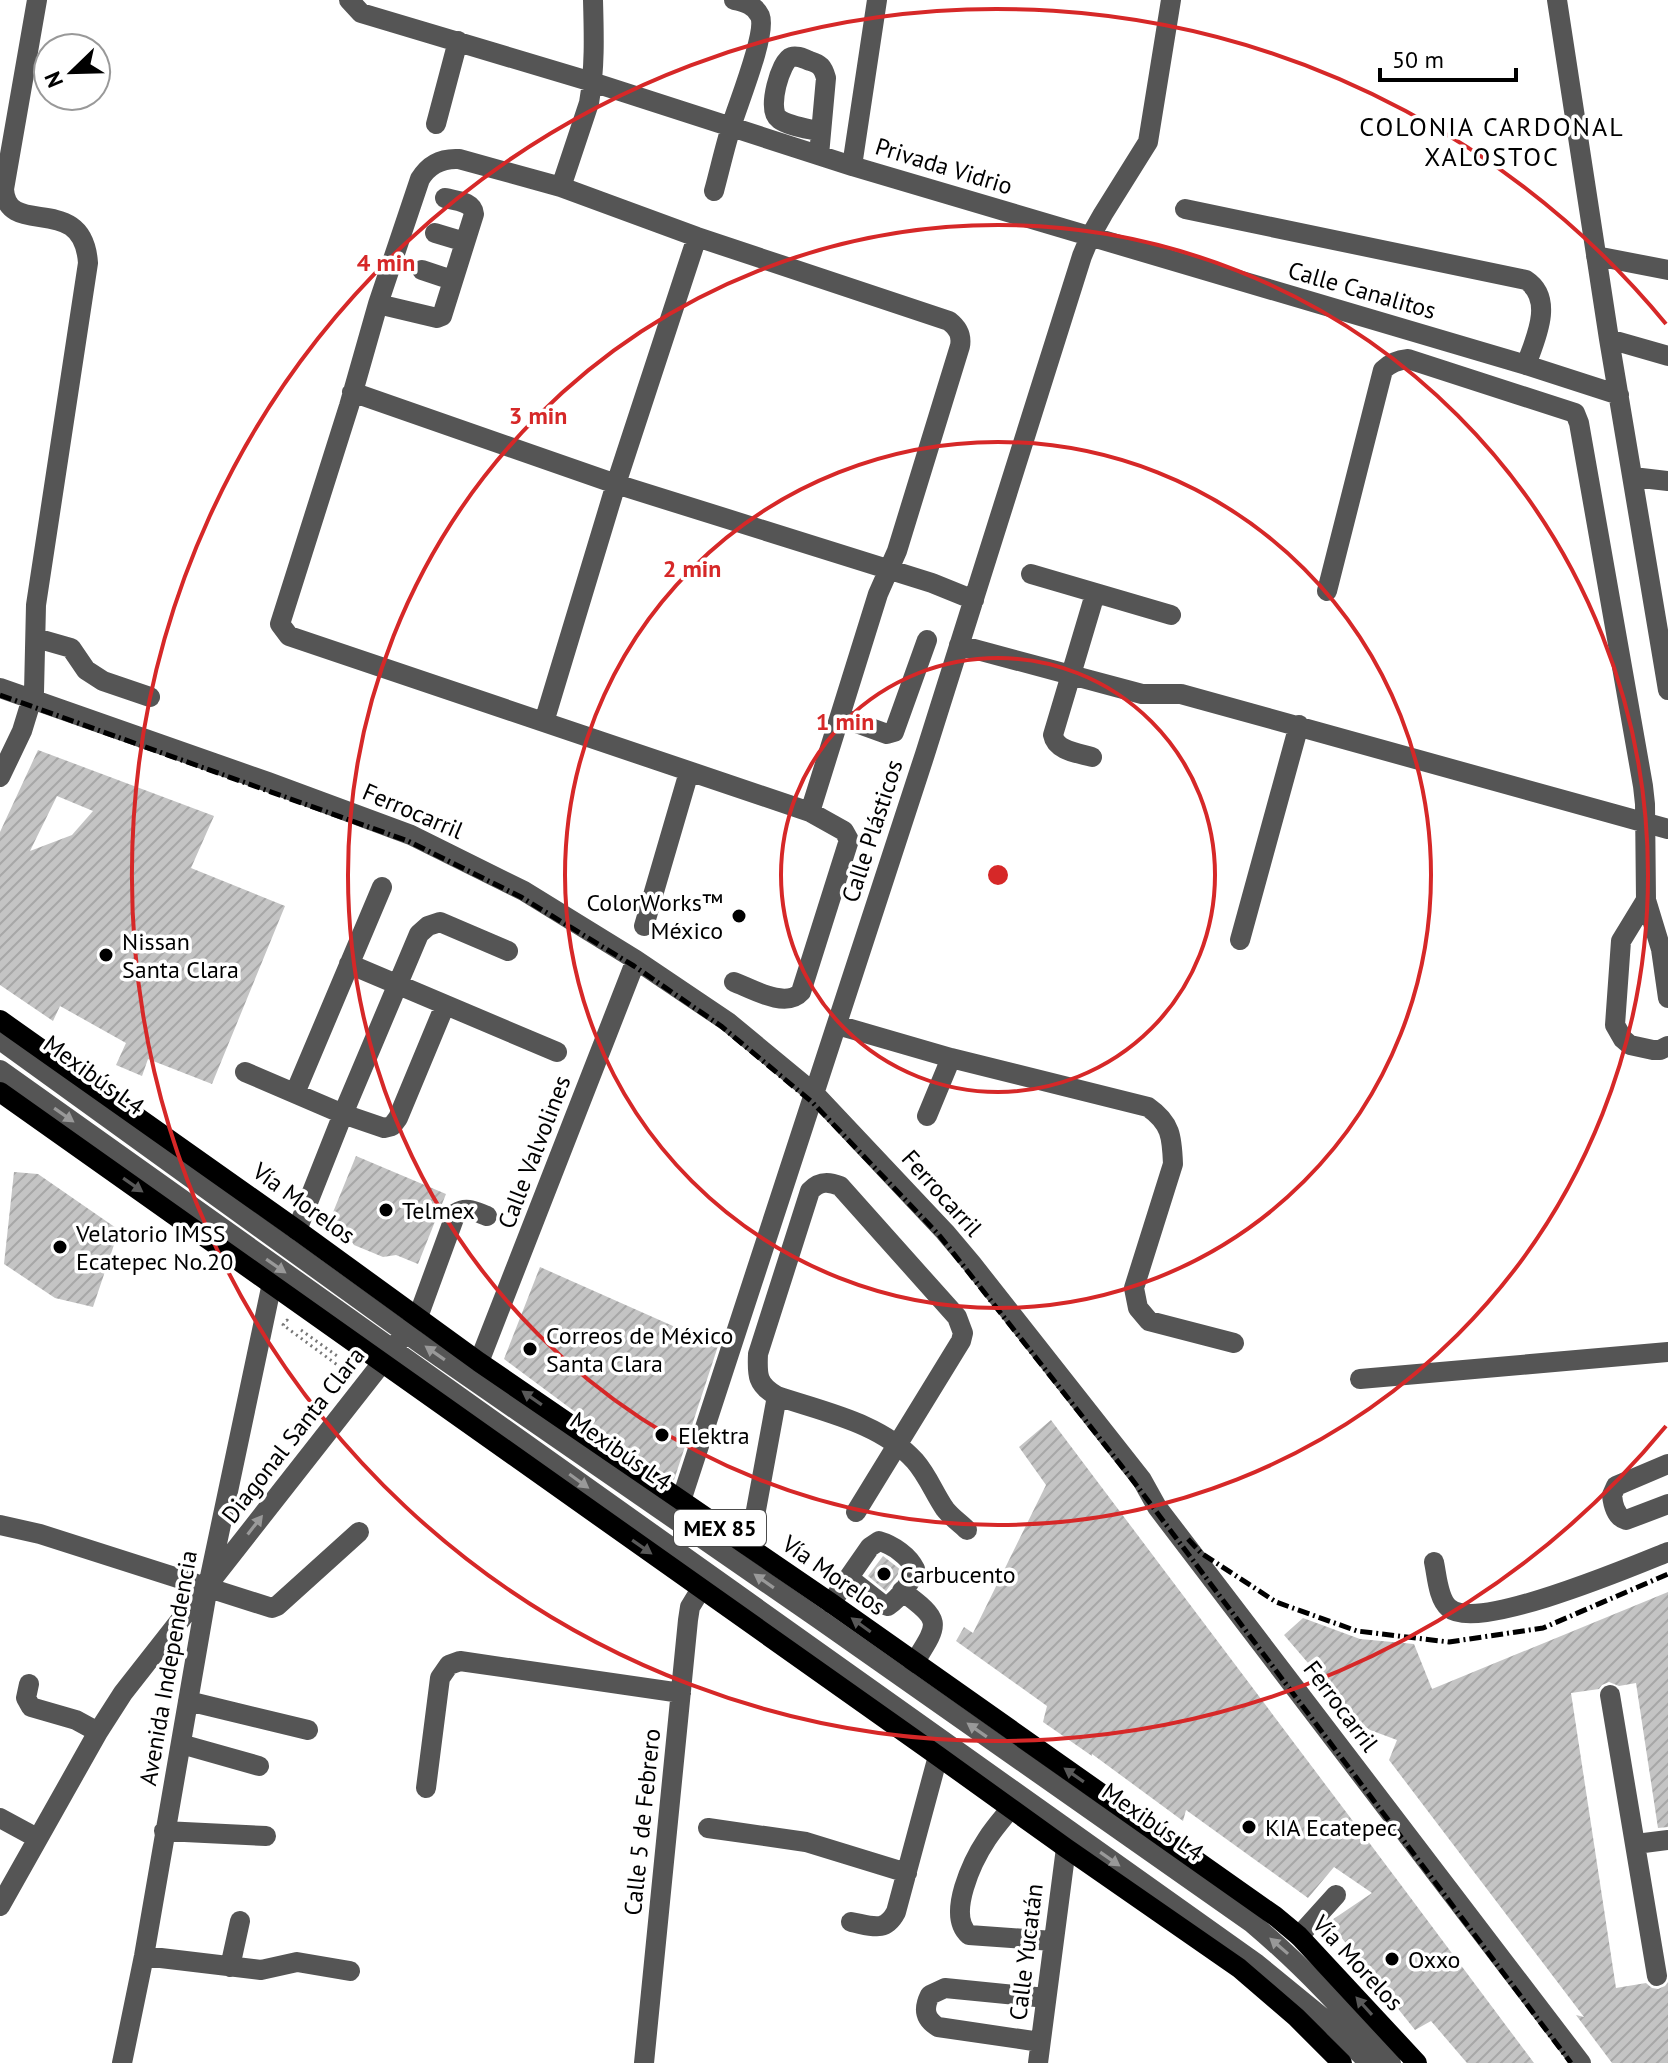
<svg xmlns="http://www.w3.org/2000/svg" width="1668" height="2063" font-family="'PT Sans',sans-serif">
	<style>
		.building { fill: url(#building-hatch); fill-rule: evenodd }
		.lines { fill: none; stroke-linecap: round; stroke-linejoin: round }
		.path { stroke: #777; stroke-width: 3; stroke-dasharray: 2 4; stroke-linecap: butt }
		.minor { stroke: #555; stroke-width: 20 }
		.major { stroke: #000; stroke-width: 20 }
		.rail { stroke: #000; stroke-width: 5; stroke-dasharray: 12 4 2 4; stroke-linecap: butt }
		.oneway { fill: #999 }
		.oneway2 { fill: #595959 }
		.ring { fill: none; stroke: #d62828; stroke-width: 4 }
		.poi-dot { fill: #000; stroke: #fff; stroke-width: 3 }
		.labels { text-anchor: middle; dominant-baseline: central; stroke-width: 7; stroke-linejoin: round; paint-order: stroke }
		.shield { fill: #fff; stroke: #4c4c4c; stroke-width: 2 }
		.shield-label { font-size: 22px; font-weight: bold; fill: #000 }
		.street-label { font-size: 24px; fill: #000; stroke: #fff }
		.poi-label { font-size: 24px; fill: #000; stroke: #fff; text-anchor: start }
		.neighbourhood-label { font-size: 26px; letter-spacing: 2px; fill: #000; stroke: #fff }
		.centre { fill: #d62828; stroke: #fff; stroke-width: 4 }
		.ring-label { font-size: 24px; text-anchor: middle; font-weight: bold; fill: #d62828; stroke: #fff; stroke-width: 7; stroke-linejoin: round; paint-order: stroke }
	</style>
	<defs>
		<pattern id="building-hatch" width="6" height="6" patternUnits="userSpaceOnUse" patternTransform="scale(2)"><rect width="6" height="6" fill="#c4c4c4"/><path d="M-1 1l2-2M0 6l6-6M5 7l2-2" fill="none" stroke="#a7a7a7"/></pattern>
	</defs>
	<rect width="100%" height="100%" fill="#fff"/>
	<path class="building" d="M 38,750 L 214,816 L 191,868 L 285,906 L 212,1084 L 148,1059 L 142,1076 L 116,1065 L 126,1043 L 60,1006 L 53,1021 L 0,985 L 0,832 ZM 57,796 L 93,811 L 72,835 L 30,851 Z
		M 356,1156 L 446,1194 L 418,1264 L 396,1255 L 383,1257 L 354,1245 L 349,1237 L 327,1227 Z
		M 14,1172 L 38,1174 L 119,1230 L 93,1307 L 55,1298 L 4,1264 Z
		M 540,1267 L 718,1346 L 674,1480 L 582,1417 L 504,1359 Z
		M 1051,1420 L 1395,1877 L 1534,2063 L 1467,2063 L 1431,2021 L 1415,2030 L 1329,1922 L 1372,1893 L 1334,1867 L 1308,1898 L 1186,1810 L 1183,1821 L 1092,1754 L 1092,1756 L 1043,1722 L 1047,1706 L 956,1641 L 964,1627 L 973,1633 L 1046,1485 L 1019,1447 Z
		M 883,1556 L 901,1570 L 886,1591 L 868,1576 Z
		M 1668,1592 L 1668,1827 L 1658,1828 L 1636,1683 L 1619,1686 L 1609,1682 L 1602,1685 L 1599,1689 L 1571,1693 L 1616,1988 L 1646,1983 L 1652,1988 L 1658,1989 L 1665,1986 L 1668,1982 L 1668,2063 L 1612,2063 L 1576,2015 L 1584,2017 L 1389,1760 L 1397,1740 L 1370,1730 L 1357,1720 L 1284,1635 L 1303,1618 L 1360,1639 L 1414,1644 L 1432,1689 Z"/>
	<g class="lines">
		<path class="path" d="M 288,1321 L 287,1320 L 283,1325 L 351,1375
			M 301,1330 L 340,1358"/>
		<path class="minor" d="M 349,0 L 361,13 L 592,82 L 852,166
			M 877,0 L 852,166 L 1526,365 L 1619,395
			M 1557,0 L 1609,339 L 1668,690
			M 436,124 L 458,41
			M 819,155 L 826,78 C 823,67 820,64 810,61 C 804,59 798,55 791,57 C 781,60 766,110 779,119 C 788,126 810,129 821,132
			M 561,187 L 589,103 C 595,68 594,35 593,0
			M 714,191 C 720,169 725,146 732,124 C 738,104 767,33 760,16 C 755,5 744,2 734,0
			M 1185,209 L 1526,280 C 1555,299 1535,340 1526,365
			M 435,233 L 465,242
			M 1596,256 L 1668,270
			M 422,270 L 452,280
			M 378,304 L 437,318 L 442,316 L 474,214 C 473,201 456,201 445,198
			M 1609,339 L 1668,356
			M 352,392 L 616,484 L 932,583 L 974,600
			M 1633,477 L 1668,481
			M 1031,574 L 1171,615
			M 1327,591 L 1383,370 C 1390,363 1397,360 1408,359 L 1575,413 L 1579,423 L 1643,786 L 1645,804 L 1646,900 L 1661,949 L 1668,998
			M 36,638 L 71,648 L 86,670 L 103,681 L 150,697
			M 959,645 L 1142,694 L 1181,694 L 1668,829
			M 0,688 L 268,782 L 411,835 L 524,891 L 636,960 L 728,1022 L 815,1094 L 945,1232 L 972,1264 L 1142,1480 L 1157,1507 L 1581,2063
			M 840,717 L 887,734 L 894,732 L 927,640
			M 544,722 L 616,484 L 697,237
			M 1092,757 C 1078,753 1056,751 1053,735 L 1095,594
			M 0,777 L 22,731 L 34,692 L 36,605 L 88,263 C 83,190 7,240 4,189 L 37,0
			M 1646,900 L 1621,941 L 1615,1025 L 1623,1039 L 1630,1045 L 1653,1050 L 1660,1050 L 1668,1046
			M 644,926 L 689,772
			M 1240,940 L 1299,725
			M 349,964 L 557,1052
			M 734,982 C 752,989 786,1009 801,992 L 849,840 L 844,831 L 810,812 L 289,636 L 280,624 L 349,406 L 378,304 L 420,179 C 429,164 442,158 459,159 L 561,187 L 697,237 L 949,321 C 958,328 962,335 960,346 L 897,551 L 878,594 L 810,812
			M 837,1025 L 951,1058 L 1148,1107 C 1171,1123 1172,1137 1173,1164 L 1134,1288 L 1138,1308 L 1149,1321 L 1234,1343
			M 0,1040 L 421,1344 L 819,1619 L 1252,1923 C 1303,1966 1347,2014 1391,2063
			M 0,1070 L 1257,1964 L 1334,2027 L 1369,2063
			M 245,1072 L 343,1114 L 384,1128 L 392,1126 L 398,1118 L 445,1005
			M 295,1093 L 382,887
			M 927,1116 L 951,1058
			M 297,1230 L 343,1114 L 419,934 L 428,926 L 440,922 L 508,951
			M 479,1362 L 636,960
			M 1360,1379 L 1668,1352
			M 1668,1464 L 1616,1486 L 1612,1495 C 1613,1505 1616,1517 1626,1520 L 1668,1504
			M 681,1501 L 925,754 L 1082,256 L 1090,237 L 1103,214 L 1148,142 L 1171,0
			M 856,1512 L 961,1341 L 963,1333 L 957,1317 L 840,1186 C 828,1181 819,1181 810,1191 L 758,1354 C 757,1375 757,1385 777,1396 C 824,1412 881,1423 915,1461 C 928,1476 934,1493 945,1509 C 951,1517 960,1523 967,1530
			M 0,1525 L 40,1534 L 272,1608 L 277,1606 L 359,1532
			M 744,1544 L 754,1521 L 777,1396
			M 1434,1562 C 1437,1576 1438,1599 1449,1608 C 1478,1632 1633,1566 1668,1552
			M 902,1591 C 942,1621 940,1622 914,1663
			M 831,1603 L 870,1547 L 879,1541 C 893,1545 909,1556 915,1569 C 912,1582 899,1598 888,1606 L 882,1604 L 849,1578
			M 29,1684 L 26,1698 L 31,1707 L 76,1720 L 98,1732
			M 1610,1695 L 1657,1976
			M 188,1701 L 308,1730
			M 181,1744 L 259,1766
			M 426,1788 L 440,1678 L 449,1665 L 460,1661 L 681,1693
			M 1011,1808 C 1003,1818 994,1828 987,1839 C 973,1860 946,1915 969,1935 L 1053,1941
			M 0,1818 L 37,1838
			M 708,1828 L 806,1842 L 907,1873
			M 164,1831 L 266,1836
			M 1636,1844 L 1668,1840
			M 0,1906 L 98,1732 L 123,1693 L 418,1317 L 456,1213 C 467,1206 476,1212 487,1216
			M 851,1922 C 872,1926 885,1933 896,1912 L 938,1756
			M 1299,1936 L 1336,1895
			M 144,1956 L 261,1970 L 297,1962 L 350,1971
			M 230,1967 L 240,1921
			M 1040,2042 L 938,2027 C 925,2019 923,2009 930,1995 L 945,1988 L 1046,1998
			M 122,2063 L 144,1956 L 208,1586 L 272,1283
			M 644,2063 L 688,1620 L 690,1607 L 701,1589
			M 1038,2063 L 1066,1848"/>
		<path class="major" d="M 0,1020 L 297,1230 L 479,1362 L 831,1603 L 1275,1916 L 1299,1936 L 1417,2063
			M 0,1092 L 938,1756 L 1066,1848 L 1239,1968 L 1296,2017 L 1342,2063"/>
		<path class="rail" d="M 0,695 L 408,841 L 521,897 L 634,966 L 721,1026 L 812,1102 L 939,1235 L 1131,1478 L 1571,2063
			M 1188,1539 L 1201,1553 L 1276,1602 L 1357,1631 L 1449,1642 L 1543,1628 L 1668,1574"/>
	</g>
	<defs><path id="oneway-solid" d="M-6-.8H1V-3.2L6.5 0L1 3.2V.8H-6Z" transform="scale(2)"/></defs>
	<g class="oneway">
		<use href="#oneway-solid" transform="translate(64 1115) rotate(35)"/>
		<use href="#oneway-solid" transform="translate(276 1266) rotate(35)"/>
		<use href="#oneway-solid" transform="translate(435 1353) rotate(-145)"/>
		<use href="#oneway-solid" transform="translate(579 1481) rotate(36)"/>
		<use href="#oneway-solid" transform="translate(255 1525) rotate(-52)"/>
		<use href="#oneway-solid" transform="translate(764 1581) rotate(-145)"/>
		<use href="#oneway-solid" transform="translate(977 1730) rotate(-145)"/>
		<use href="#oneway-solid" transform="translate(1110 1859) rotate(35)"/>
		<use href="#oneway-solid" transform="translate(1279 1946) rotate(-139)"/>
	</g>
	<g class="oneway2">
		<use href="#oneway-solid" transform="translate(133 1185) rotate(35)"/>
		<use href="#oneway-solid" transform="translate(532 1398) rotate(-145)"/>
		<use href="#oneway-solid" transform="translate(642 1547) rotate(35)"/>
		<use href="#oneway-solid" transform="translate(861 1625) rotate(-144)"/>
		<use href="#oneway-solid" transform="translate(1074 1775) rotate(-145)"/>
		<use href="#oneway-solid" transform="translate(1364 2006) rotate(-132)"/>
	</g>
	<g class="ring">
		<circle cx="998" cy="875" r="217"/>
		<circle cx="998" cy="875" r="433"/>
		<circle cx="998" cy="875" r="650"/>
		<path d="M1666 1426A866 866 0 1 1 1666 324"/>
	</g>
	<g class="poi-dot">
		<circle cx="739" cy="916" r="8"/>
		<circle cx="106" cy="955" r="8"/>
		<circle cx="386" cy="1210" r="8"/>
		<circle cx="60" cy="1247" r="8"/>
		<circle cx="530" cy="1349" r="8"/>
		<circle cx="662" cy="1435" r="8"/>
		<circle cx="884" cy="1574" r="8"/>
		<circle cx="1249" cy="1827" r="8"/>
		<circle cx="1392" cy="1959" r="8"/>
	</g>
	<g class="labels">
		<rect class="shield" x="674" y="1510" width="92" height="36" rx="6"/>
		<g class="shield-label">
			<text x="720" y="1528">MEX 85</text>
		</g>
		<g class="street-label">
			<text transform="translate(944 166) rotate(17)">Privada Vidrio</text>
			<text transform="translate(1362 290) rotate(16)">Calle Canalitos</text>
			<text transform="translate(413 811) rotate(23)">Ferrocarril</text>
			<text transform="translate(872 831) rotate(-72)">Calle Plásticos</text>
			<text transform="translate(94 1075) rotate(36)">Mexibús L4</text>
			<text transform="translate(534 1152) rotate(-69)">Calle Valvolines</text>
			<text transform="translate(942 1193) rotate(48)">Ferrocarril</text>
			<text transform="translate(304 1203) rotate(36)">Vía Morelos</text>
			<text transform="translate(293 1435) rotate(-52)">Diagonal Santa Clara</text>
			<text transform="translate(621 1451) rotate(35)">Mexibús L4</text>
			<text transform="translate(834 1575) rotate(35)">Vía Morelos</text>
			<text transform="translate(168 1668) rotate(-80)">Avenida Independencia</text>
			<text transform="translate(1341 1706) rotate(53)">Ferrocarril</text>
			<text transform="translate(642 1822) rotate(-84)">Calle 5 de Febrero</text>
			<text transform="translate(1153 1822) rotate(35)">Mexibús L4</text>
			<text transform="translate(1026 1952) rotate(-83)">Calle Yucatán</text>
			<text transform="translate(1358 1963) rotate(47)">Vía Morelos</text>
		</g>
		<g class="poi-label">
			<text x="723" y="902" text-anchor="end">ColorWorks™<tspan x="723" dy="28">México</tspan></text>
			<text x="122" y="941">Nissan<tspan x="122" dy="28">Santa Clara</tspan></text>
			<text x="402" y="1210">Telmex</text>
			<text x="76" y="1233">Velatorio IMSS<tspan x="76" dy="28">Ecatepec No.20</tspan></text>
			<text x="546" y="1335">Correos de México<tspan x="546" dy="28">Santa Clara</tspan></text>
			<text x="678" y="1435">Elektra</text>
			<text x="900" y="1574">Carbucento</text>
			<text x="1265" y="1827">KIA Ecatepec</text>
			<text x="1408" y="1959">Oxxo</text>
		</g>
		<g class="neighbourhood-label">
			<text x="1492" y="126">COLONIA CARDONAL<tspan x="1492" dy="30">XALOSTOC</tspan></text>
		</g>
	</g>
	<circle cx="998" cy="875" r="12" class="centre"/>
	<g class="ring-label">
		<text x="386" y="271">4 min</text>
		<text x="538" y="424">3 min</text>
		<text x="692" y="577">2 min</text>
		<text x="845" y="730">1 min</text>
	</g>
	<g transform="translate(72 72) rotate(247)"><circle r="38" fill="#ffffff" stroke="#999999" stroke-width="2"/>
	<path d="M0-6L14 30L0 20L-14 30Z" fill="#000000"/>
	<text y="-12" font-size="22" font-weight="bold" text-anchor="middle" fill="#000000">N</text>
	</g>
	<path d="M1380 68v12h136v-12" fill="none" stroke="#000000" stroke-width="4"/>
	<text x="1392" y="68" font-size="24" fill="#000000" stroke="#ffffff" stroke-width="6" paint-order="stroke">50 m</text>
</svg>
